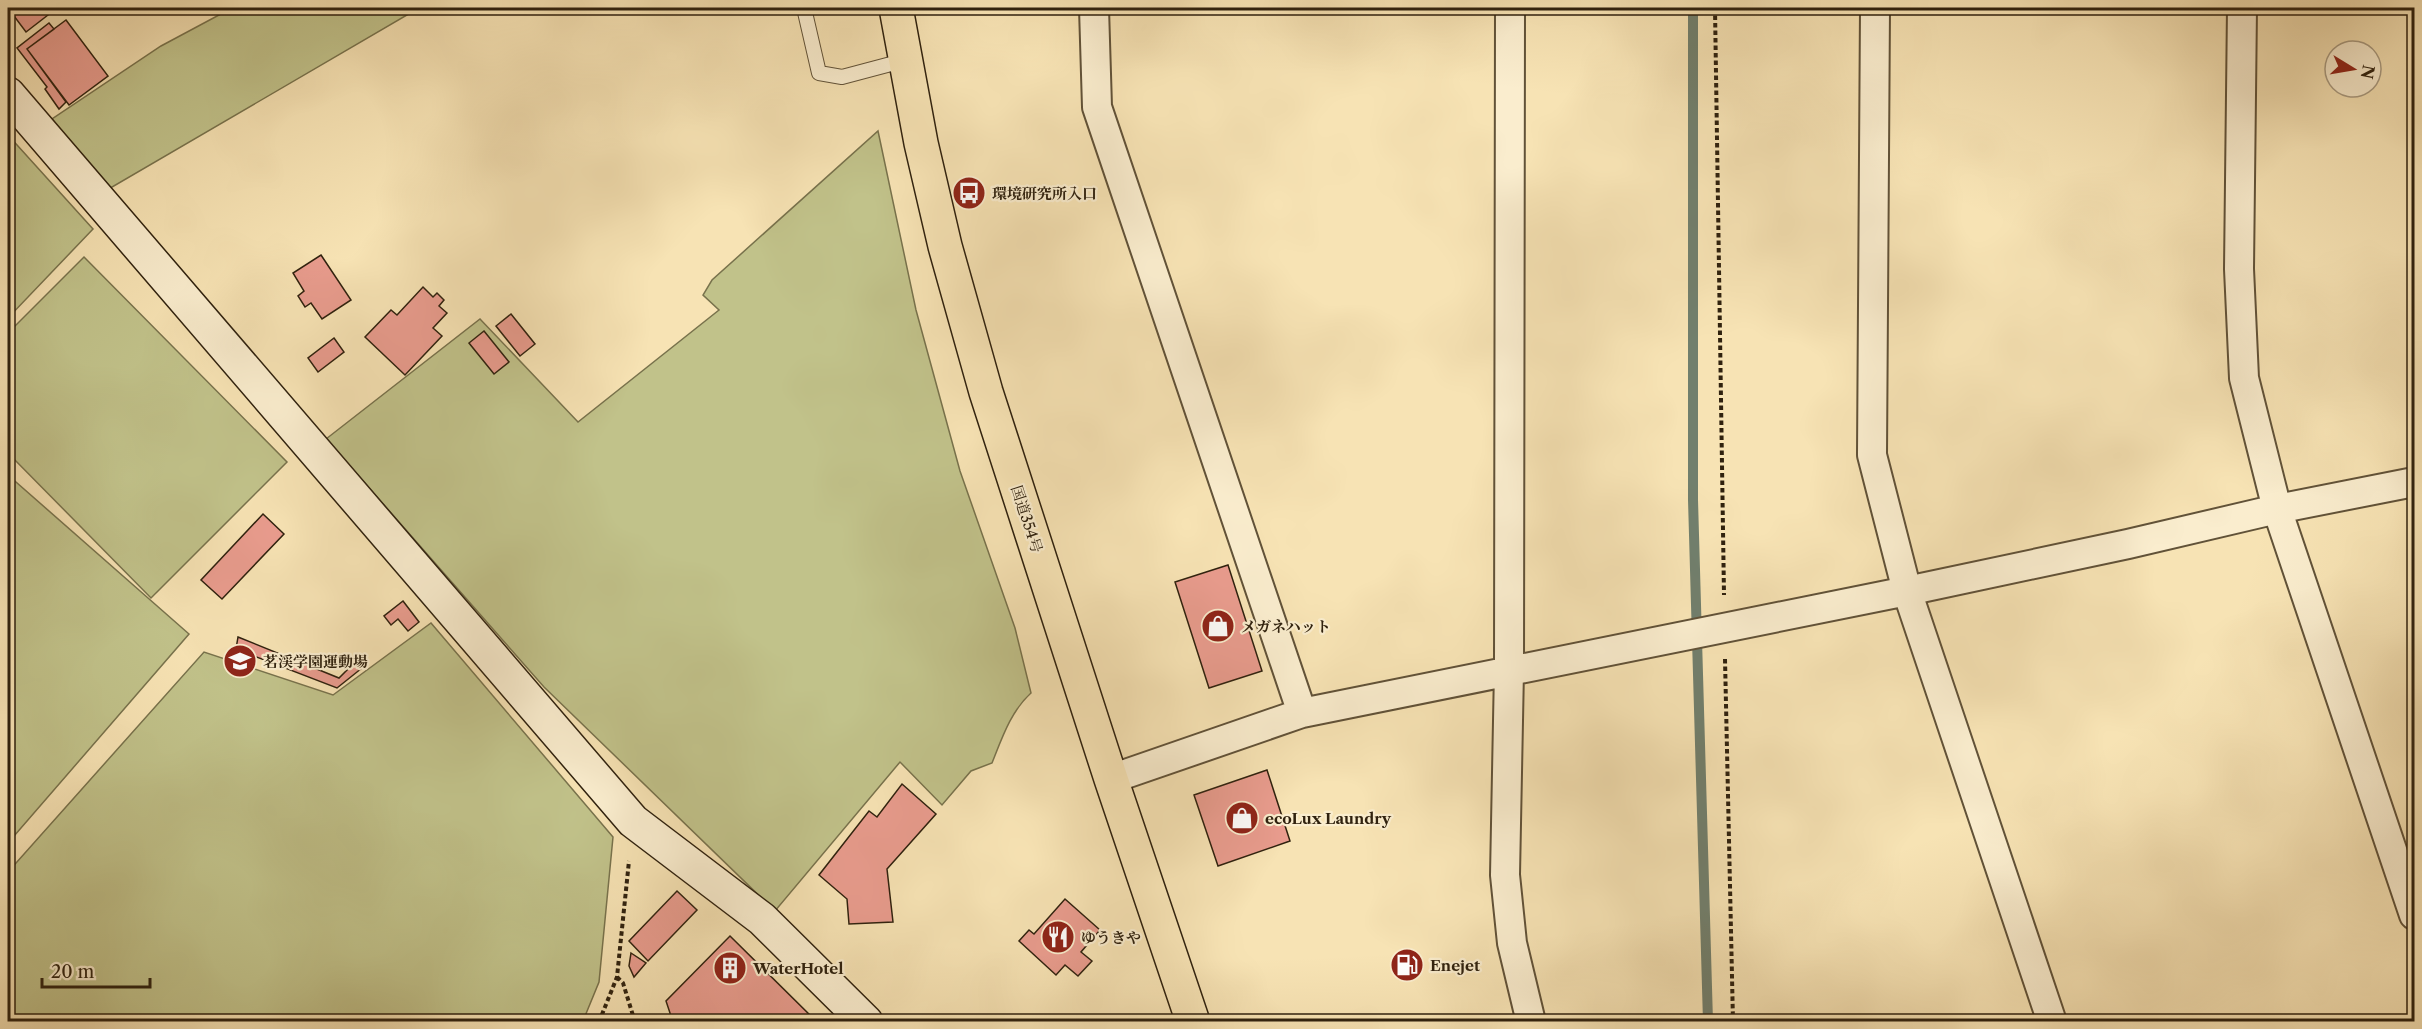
<svg xmlns="http://www.w3.org/2000/svg" width="2422" height="1029" font-family="'Libre Caslon Text','Noto Serif JP',serif">
	<style>
		.green { fill: #c1c28a; stroke: #78724c; stroke-width: 1.5 }
		.lines { fill: none; stroke-linecap: round; stroke-linejoin: round }
		.stream { stroke: #717f6d; stroke-width: 10 }
		.building { fill: #e99c8e; stroke: #2f210e; stroke-width: 1.5 }
		.lane-casing { stroke: #615238; stroke-width: 16 }
		.street-casing { stroke: #615238; stroke-width: 32 }
		.secondary-casing { stroke: #2f210e; stroke-width: 36 }
		.highway-casing { stroke: #2f210e; stroke-width: 36 }
		.path { stroke: #2f210e; stroke-width: 4; stroke-dasharray: 4.5 3; stroke-linecap: butt }
		.lane { stroke: #faedce; stroke-width: 14 }
		.street { stroke: #faedce; stroke-width: 28 }
		.secondary { stroke: #faedce; stroke-width: 33 }
		.highway { stroke: #f7e3b4; stroke-width: 33 }
		.labels { text-anchor: middle; dominant-baseline: central; stroke-width: 4.5; stroke-linejoin: round; paint-order: stroke }
		.poi-label { font-size: 15px; font-weight: bold; fill: #2f210e; stroke: #faedce; text-anchor: start }
		.street-label { font-size: 15px; fill: #2f210e; stroke: #faedce }
	</style>
	<rect width="100%" height="100%" fill="#f7e3b4"/>
	<filter id="stains"><feTurbulence type="fractalNoise" baseFrequency=".00333" numOctaves="4"/><feColorMatrix values="0 0 0 0 .2 0 0 0 0 .09 0 0 0 0 .02 0 0 0 .5 -.17"/></filter>
	<radialGradient id="worn" r=".72"><stop offset=".6" stop-color="#630" stop-opacity="0"/><stop offset="1" stop-color="#630" stop-opacity=".3"/></radialGradient>
	<path class="green" d="M 232,8 L 419,8 L 107,190 L 52,119 L 161,46 Z
		M 878,131 L 916,310 L 960,471 L 1015,628 L 1031,693 C 1011,711 1002,738 992,763 L 971,771 L 942,805 L 900,762 L 775,911 L 544,687 L 326,439 L 480,319 L 578,422 L 719,310 L 703,295 L 712,280 Z
		M 8,135 L 93,229 L 8,318 Z
		M 84,257 L 287,462 L 151,598 L 8,453 L 8,333 Z
		M 8,475 L 189,634 L 8,843 Z
		M 431,623 L 613,837 L 599,982 L 583,1021 L 8,1021 L 8,872 L 204,652 L 333,695 Z"/>
	<g class="lines">
		<path class="stream" d="M 1693,8 L 1693,500 L 1708,1022"/>
	</g>
	<path class="building" d="M 8,8 L 57,8 L 26,32 Z
		M 66,20 L 108,76 L 69,105 L 27,49 Z
		M 49,23 L 54,29 L 27,49 L 66,102 L 59,109 L 45,89 L 47,87 L 17,48 Z
		M 321,255 L 351,300 L 322,319 L 311,303 L 305,307 L 298,296 L 304,291 L 293,273 Z
		M 423,287 L 433,297 L 437,293 L 444,300 L 439,306 L 447,313 L 433,328 L 442,336 L 405,375 L 365,337 L 391,310 L 397,315 Z
		M 511,314 L 535,344 L 520,356 L 496,326 Z
		M 484,331 L 509,362 L 494,374 L 469,343 Z
		M 334,338 L 344,352 L 318,372 L 308,358 Z
		M 263,514 L 284,534 L 222,599 L 201,580 Z
		M 1228,565 L 1262,671 L 1209,688 L 1175,582 Z
		M 403,601 L 419,622 L 408,631 L 398,619 L 391,625 L 384,616 Z
		M 238,637 L 339,678 L 356,661 L 362,668 L 337,688 L 236,649 Z
		M 1267,770 L 1290,841 L 1218,866 L 1194,795 Z
		M 902,784 L 936,814 L 887,869 L 893,922 L 849,924 L 847,899 L 819,875 L 869,811 L 877,817 Z
		M 677,891 L 697,910 L 648,961 L 629,941 Z
		M 1065,899 L 1100,930 L 1081,952 L 1092,961 L 1078,976 L 1065,965 L 1056,975 L 1019,941 L 1029,930 L 1034,934 Z
		M 730,936 L 817,1022 L 673,1022 L 666,1001 Z
		M 631,953 L 646,963 L 634,977 L 629,966 Z"/>
	<g class="lines">
		<g class="lane-casing">
			<path id="lane" d="M 804,8 L 819,73 L 842,77 L 906,60"/>
		</g>
		<g class="street-casing">
			<path id="street" d="M 1094,8 L 1097,107 L 1302,713
				M 1510,8 L 1509,670 L 1505,875 L 1512,943 L 1531,1022
				M 1875,8 L 1872,455 L 1907,591 L 2052,1022
				M 2242,8 L 2239,269 L 2244,378 L 2277,509 L 2414,915
				M 1111,779 L 1302,713 L 1907,591 L 2128,544 L 2277,509 L 2414,482"/>
		</g>
		<g class="secondary-casing">
			<path id="secondary" d="M 8,94 L 633,821 L 762,919 L 866,1022"/>
		</g>
		<g class="highway-casing">
			<path id="highway" d="M 896,8 L 921,143 L 945,246 L 986,392 L 1111,779 L 1193,1022"/>
		</g>
		<path class="path" d="M 1715,8 L 1724,595
			M 1725,659 L 1733,1022
			M 617,977 L 623,983 L 635,1022
			M 599,1022 L 617,977 L 629,861"/>
		<use href="#lane" class="lane"/>
		<use href="#street" class="street"/>
		<use href="#secondary" class="secondary"/>
		<use href="#highway" class="highway"/>
	</g>
	<defs>
		<g id="bus-disc" transform="scale(1.725)"><circle r="9.5" fill="#8f2418" stroke="#faedce"/><path d="M-5-6H5V4H4V6H2V4H-2V6H-4V4H-5ZM-3.5-4V0h7V-4ZM-3.5 1.2v1.5H-2V1.2ZM2 1.2v1.5H3.5V1.2Z" fill="#fff"/></g>
		<g id="shop-disc" transform="scale(1.725)"><circle r="9.5" fill="#8f2418" stroke="#faedce"/><path d="M-5-2.5h2.3a2.7 3.5 0 0 1 5.4 0H5L5.5 6h-11ZM-1.5-2.5h3a1.5 2.3 0 0 0-3 0Z" fill="#fff"/></g>
		<g id="school-disc" transform="scale(1.725)"><circle r="9.5" fill="#8f2418" stroke="#faedce"/><path d="M0-5L7-2L0 1L-7-2ZM-4 1L0 2.5L4 1V4Q0 6-4 4Z" fill="#fff"/></g>
		<g id="restaurant-disc" transform="scale(1.725)"><circle r="9.5" fill="#8f2418" stroke="#faedce"/><path d="M-5-6h1v4h1v-4h1v4h1v-4h1v5L-1.5 .5V6h-2V.5L-5-1ZM5-6V6H3V1.5H1.5Q1.5-4 5-6Z" fill="#fff"/></g>
		<g id="fuel-disc" transform="scale(1.725)"><circle r="9.5" fill="#8f2418" stroke="#faedce"/><path d="M-5.5-6h7V0h2V4h1.3V-2.5L3-4.5l.8-.8L6-3V5H2.5V1h-1V6h-7ZM-4.2-4.7v3.2H.2V-4.7Z" fill="#fff"/></g>
		<g id="building-disc" transform="scale(1.725)"><circle r="9.5" fill="#8f2418" stroke="#faedce"/><path d="M-4-6H4V6H1V3H-1V6H-4ZM-2.5-4.3h1.7v1.8h-1.7ZM.8-4.3h1.7v1.8H.8ZM-2.5-1h1.7V.8h-1.7ZM.8-1h1.7V.8H.8Z" fill="#fff"/></g>
	</defs>
	<g fill-rule="evenodd">
		<use href="#bus-disc" x="969" y="193"/>
		<use href="#shop-disc" x="1218" y="626"/>
		<use href="#school-disc" x="240" y="661"/>
		<use href="#shop-disc" x="1242" y="818"/>
		<use href="#restaurant-disc" x="1058" y="937"/>
		<use href="#fuel-disc" x="1407" y="965"/>
		<use href="#building-disc" x="730" y="968"/>
	</g>
	<g class="labels">
		<g class="poi-label">
			<text x="992" y="193">環境研究所入口</text>
			<text x="1241" y="626">メガネハット</text>
			<text x="263" y="661">茗渓学園運動場</text>
			<text x="1265" y="818">ecoLux Laundry</text>
			<text x="1081" y="937">ゆうきや</text>
			<text x="1430" y="965">Enejet</text>
			<text x="753" y="968">WaterHotel</text>
		</g>
		<g class="street-label">
			<text transform="translate(1027 519) rotate(72)">国道354号</text>
		</g>
	</g>
	<rect width="2422" height="1029" fill="none" stroke="#f7e3b4" stroke-width="30"/>
	<rect x="9" y="9" width="2404" height="1011" fill="none" stroke="#2f210e" stroke-width="3"/>
	<rect x="15" y="15" width="2392" height="999" fill="none" stroke="#2f210e" stroke-width="1.5"/>
	<g transform="translate(2353 69) rotate(101)"><circle r="28" fill="#faedce" stroke="#a99b81" stroke-width="1.5"/>
	<path d="M0-4.5L10 22L0 15L-10 22Z" fill="#8f2418"/>
	<text y="-9" font-size="16" font-weight="bold" text-anchor="middle" fill="#2f210e">N</text>
	</g>
	<path d="M42 978v9h108v-9" fill="none" stroke="#2f210e" stroke-width="3"/>
	<text x="51" y="978" font-size="18" fill="#2f210e" stroke="#faedce" stroke-width="4.5" paint-order="stroke">20 m</text>
	<rect width="100%" height="100%" filter="url(#stains)"/>
	<rect width="100%" height="100%" fill="url(#worn)"/>
</svg>
